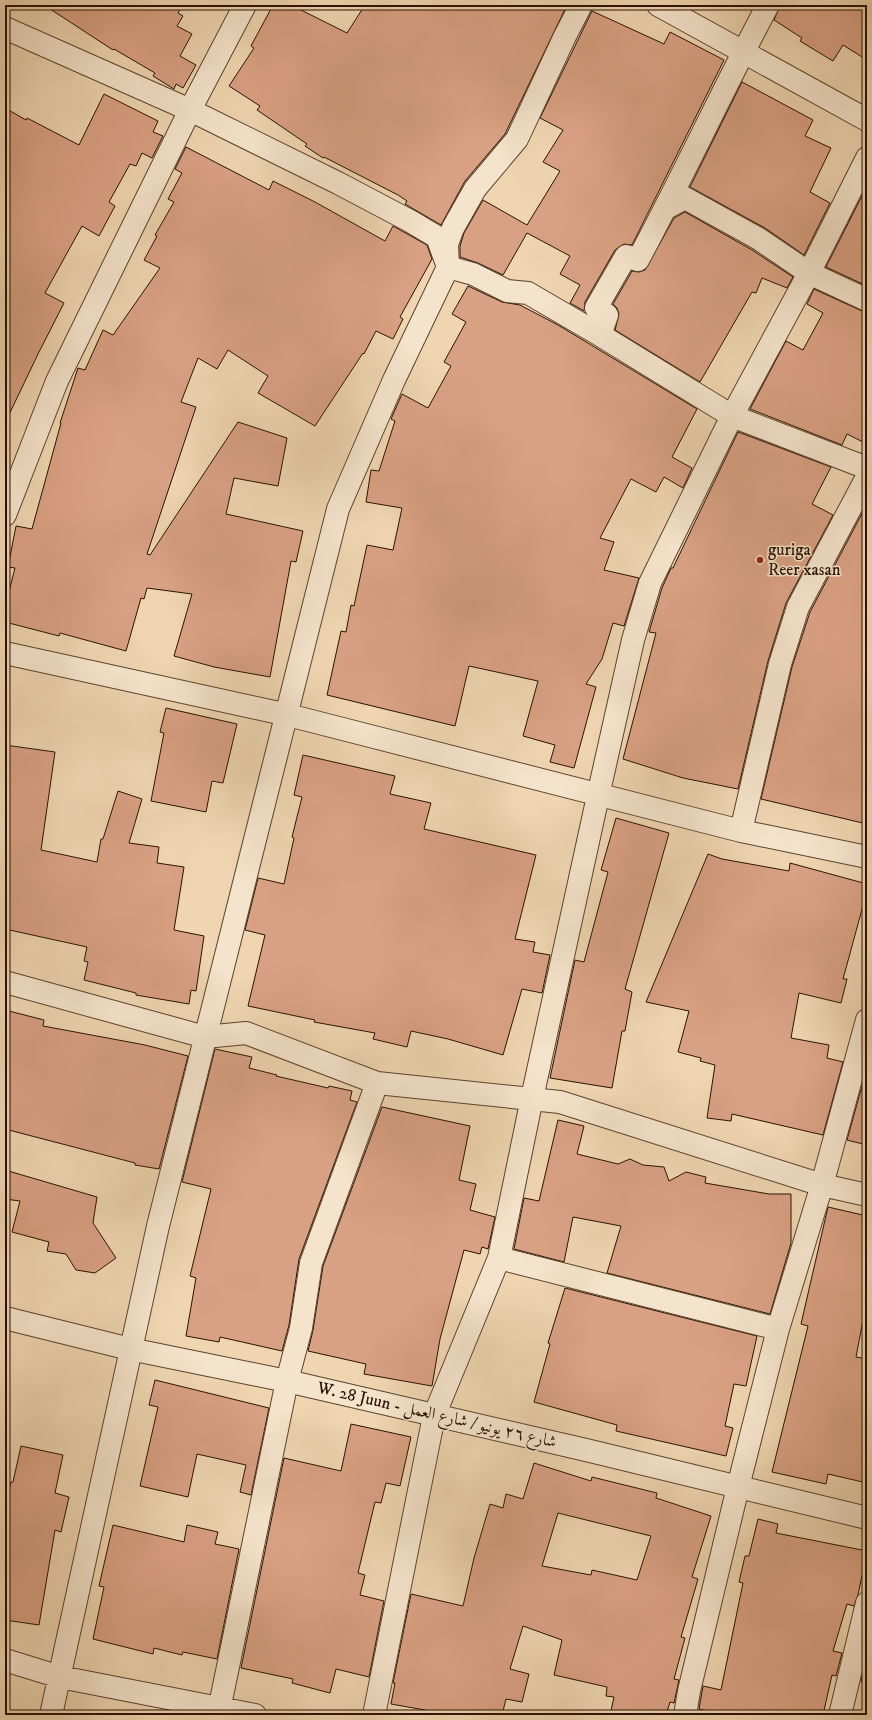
<svg xmlns="http://www.w3.org/2000/svg" width="872" height="1720" font-family="'IM FELL DW Pica',Amiri,serif">
	<style>
		.building { fill: #d9a183; stroke: #2a1101; fill-rule: evenodd }
		.lines { fill: none; stroke-linecap: round; stroke-linejoin: round }
		.minor-casing { stroke: #5b422d; stroke-width: 24 }
		.tertiary-casing { stroke: #5b422d; stroke-width: 24 }
		.minor { stroke: #f5e4cc; stroke-width: 22 }
		.tertiary { stroke: #f5e4cc; stroke-width: 22 }
		.poi-dot { fill: #8f2418; stroke: #f5e4cc; stroke-width: 1.5 }
		.labels { text-anchor: middle; dominant-baseline: central; stroke-width: 3; stroke-linejoin: round; paint-order: stroke }
		.poi-label { font-size: 17px; fill: #2a1101; stroke: #f5e4cc; text-anchor: start }
		.street-label { font-size: 17px; fill: #2a1101; stroke: #f5e4cc }
	</style>
	<rect width="100%" height="100%" fill="#efd6b1"/>
	<filter id="stains"><feTurbulence type="fractalNoise" baseFrequency=".005" numOctaves="4"/><feColorMatrix values="0 0 0 0 .2 0 0 0 0 .09 0 0 0 0 .02 0 0 0 .5 -.17"/></filter>
	<radialGradient id="worn" r=".72"><stop offset=".6" stop-color="#630" stop-opacity="0"/><stop offset="1" stop-color="#630" stop-opacity=".3"/></radialGradient>
	<path class="building" d="M 44,5 L 183,5 L 178,13 L 183,16 L 177,26 L 192,34 L 180,56 L 196,65 L 183,88 L 176,84 L 174,89 L 153,76 L 155,73 L 114,49 L 113,50 Z
		M 273,5 L 291,5 L 347,33 L 365,5 L 567,5 L 505,134 L 465,181 L 441,225 L 405,204 L 407,201 L 398,195 L 324,157 L 323,158 L 305,146 L 307,144 L 257,110 L 260,106 L 229,86 L 254,48 L 251,46 Z
		M 780,5 L 867,5 L 867,60 L 843,45 L 833,61 L 800,41 L 802,38 L 774,20 Z
		M 592,11 L 664,44 L 670,32 L 724,60 L 632,245 L 624,244 L 615,250 L 585,302 L 584,311 L 570,303 L 580,285 L 560,274 L 570,256 L 527,233 L 503,275 L 478,263 L 460,257 L 460,246 L 464,233 L 483,200 L 527,225 L 560,171 L 543,162 L 563,130 L 540,118 Z
		M 742,82 L 813,120 L 805,136 L 831,148 L 810,192 L 830,203 L 804,255 L 765,228 L 690,187 Z
		M 104,94 L 158,121 L 153,132 L 163,136 L 152,158 L 142,153 L 136,166 L 130,164 L 109,202 L 115,206 L 99,236 L 82,226 L 45,293 L 64,303 L 38,354 L 5,423 L 5,108 L 26,120 L 27,118 L 79,145 Z
		M 186,147 L 269,190 L 273,181 L 315,202 L 385,241 L 393,226 L 427,245 L 432,259 L 400,317 L 403,319 L 393,339 L 376,331 L 364,354 L 363,353 L 315,426 L 258,393 L 268,376 L 228,350 L 217,369 L 198,358 L 181,402 L 196,407 L 147,554 L 150,555 L 238,422 L 287,438 L 278,486 L 234,478 L 226,514 L 303,531 L 296,562 L 291,561 L 270,677 L 214,667 L 174,656 L 192,594 L 147,588 L 144,599 L 141,598 L 126,651 L 60,633 L 59,636 L 5,622 L 5,607 L 15,568 L 8,567 L 16,526 L 32,529 L 61,423 L 60,423 L 78,368 L 85,370 L 103,330 L 113,335 L 160,268 L 144,260 L 157,236 L 155,235 L 174,202 L 168,199 L 182,173 L 175,169 Z
		M 867,186 L 867,286 L 826,267 Z
		M 685,212 L 752,250 L 793,277 L 787,288 L 762,278 L 756,293 L 752,292 L 700,382 L 615,330 L 619,314 L 617,308 L 613,304 L 632,271 L 639,272 L 645,270 L 674,218 Z
		M 468,286 L 502,302 L 520,305 L 558,325 L 697,409 L 672,457 L 692,468 L 683,488 L 664,477 L 656,492 L 631,479 L 600,538 L 614,542 L 604,570 L 639,578 L 624,626 L 613,623 L 602,659 L 586,684 L 596,687 L 574,768 L 550,762 L 555,745 L 523,736 L 538,681 L 469,666 L 455,726 L 327,695 L 341,631 L 346,632 L 351,605 L 354,606 L 367,545 L 393,550 L 402,508 L 366,502 L 371,470 L 379,471 L 395,421 L 391,419 L 402,394 L 428,408 L 451,366 L 444,362 L 466,322 L 452,314 Z
		M 814,289 L 862,311 L 867,312 L 867,444 L 847,434 L 842,445 L 750,409 L 786,341 L 803,350 L 823,313 L 807,304 Z
		M 738,432 L 831,467 L 812,504 L 833,515 L 786,603 L 768,661 L 738,789 L 683,778 L 623,759 L 656,633 L 649,632 L 662,588 L 671,568 L 673,568 Z
		M 867,504 L 867,824 L 761,799 L 792,667 L 810,612 Z
		M 166,708 L 237,724 L 223,783 L 212,781 L 206,812 L 151,801 L 164,733 L 160,732 Z
		M 5,745 L 55,752 L 41,850 L 97,862 L 101,839 L 103,839 L 118,791 L 142,799 L 129,843 L 159,847 L 157,863 L 184,867 L 174,930 L 204,936 L 196,991 L 191,990 L 189,1004 L 136,995 L 136,993 L 84,980 L 88,962 L 84,961 L 87,947 L 5,929 Z
		M 303,755 L 395,776 L 390,794 L 431,803 L 424,829 L 536,855 L 515,939 L 535,942 L 533,952 L 550,955 L 542,993 L 522,989 L 503,1055 L 448,1039 L 411,1031 L 407,1047 L 373,1039 L 375,1033 L 314,1022 L 315,1020 L 248,1006 L 265,935 L 245,930 L 258,878 L 284,884 L 294,838 L 292,837 L 302,797 L 294,795 Z
		M 616,818 L 669,833 L 625,989 L 632,992 L 625,1031 L 622,1031 L 612,1088 L 550,1078 L 575,960 L 584,962 L 608,872 L 601,870 Z
		M 708,854 L 722,859 L 789,871 L 790,863 L 867,884 L 867,891 L 843,979 L 847,979 L 841,1003 L 799,993 L 791,1038 L 829,1045 L 827,1058 L 843,1062 L 823,1135 L 732,1114 L 731,1121 L 707,1118 L 715,1065 L 700,1061 L 701,1058 L 678,1052 L 689,1011 L 646,1002 Z
		M 5,1010 L 44,1020 L 43,1026 L 145,1045 L 188,1056 L 159,1169 L 135,1165 L 135,1163 L 5,1129 Z
		M 215,1049 L 252,1057 L 249,1068 L 277,1075 L 276,1076 L 328,1088 L 329,1086 L 352,1091 L 350,1100 L 357,1102 L 299,1259 L 289,1325 L 282,1351 L 220,1337 L 219,1342 L 186,1336 L 196,1278 L 190,1276 L 211,1189 L 182,1182 Z
		M 867,1068 L 867,1145 L 847,1140 Z
		M 382,1107 L 470,1126 L 459,1180 L 476,1184 L 470,1210 L 495,1217 L 488,1249 L 482,1247 L 480,1254 L 464,1250 L 440,1339 L 432,1386 L 364,1374 L 366,1364 L 308,1351 L 313,1330 L 323,1266 Z
		M 558,1120 L 584,1126 L 577,1154 L 618,1164 L 630,1159 L 643,1165 L 664,1167 L 669,1181 L 686,1172 L 706,1177 L 705,1183 L 769,1194 L 791,1194 L 791,1243 L 770,1314 L 607,1273 L 621,1226 L 573,1217 L 564,1262 L 514,1249 L 524,1198 L 539,1201 Z
		M 5,1170 L 97,1197 L 93,1223 L 116,1258 L 95,1273 L 76,1270 L 66,1254 L 47,1251 L 49,1242 L 12,1232 L 20,1201 L 5,1199 Z
		M 828,1207 L 867,1216 L 867,1299 L 856,1357 L 867,1359 L 867,1483 L 828,1474 L 826,1484 L 772,1472 L 808,1326 L 801,1324 Z
		M 565,1288 L 757,1336 L 746,1386 L 734,1384 L 725,1426 L 733,1428 L 726,1456 L 616,1431 L 617,1425 L 534,1402 L 550,1344 L 548,1343 Z
		M 155,1380 L 269,1408 L 251,1495 L 240,1492 L 246,1465 L 197,1454 L 188,1497 L 140,1486 L 158,1407 L 149,1405 Z
		M 351,1424 L 411,1437 L 400,1486 L 386,1483 L 381,1503 L 375,1502 L 358,1573 L 365,1575 L 360,1595 L 384,1601 L 369,1677 L 336,1669 L 330,1693 L 292,1683 L 293,1679 L 241,1668 L 284,1458 L 341,1471 Z
		M 21,1446 L 63,1455 L 55,1493 L 69,1497 L 61,1532 L 55,1530 L 39,1625 L 5,1620 L 5,1506 L 11,1482 L 13,1482 Z
		M 534,1463 L 591,1481 L 592,1477 L 657,1493 L 656,1498 L 711,1516 L 692,1577 L 698,1579 L 681,1637 L 685,1638 L 674,1679 L 679,1680 L 674,1703 L 670,1702 L 666,1715 L 610,1715 L 614,1697 L 606,1696 L 607,1687 L 554,1675 L 562,1640 L 523,1626 L 510,1669 L 529,1674 L 522,1702 L 506,1699 L 502,1715 L 494,1715 L 476,1710 L 474,1715 L 453,1715 L 391,1704 L 395,1683 L 393,1683 L 411,1594 L 463,1606 L 474,1558 L 490,1504 L 503,1508 L 506,1494 L 523,1499 ZM 558,1513 L 651,1536 L 637,1580 L 592,1570 L 591,1575 L 542,1566 Z
		M 758,1519 L 778,1524 L 776,1533 L 867,1551 L 858,1595 L 854,1606 L 847,1604 L 833,1651 L 842,1653 L 836,1676 L 832,1675 L 823,1715 L 723,1715 L 699,1709 L 703,1686 L 721,1690 L 743,1583 L 739,1582 L 745,1556 L 749,1556 Z
		M 113,1525 L 184,1542 L 187,1525 L 218,1532 L 215,1544 L 239,1549 L 217,1659 L 183,1652 L 182,1655 L 154,1648 L 153,1654 L 93,1639 L 104,1587 L 99,1586 Z
		M 866,1659 L 867,1659 L 867,1683 L 861,1682 Z"/>
	<g class="lines">
		<g class="minor-casing">
			<path id="minor" d="M 658,5 L 867,120
				M 5,28 L 190,110 L 338,183 L 410,221 L 437,237 L 448,267 L 473,274 L 507,291 L 528,293 L 600,335 L 732,416 L 867,468
				M 666,208 L 685,198 L 759,239 L 809,273 L 867,300
				M 600,335 L 607,315 L 596,308 L 626,256 L 638,260 C 683,176 723,89 768,5
				M 5,515 L 57,381 L 190,110 L 245,5
				M 5,653 L 288,715 L 741,831 L 867,857
				M 741,831 L 780,664 L 798,607 L 867,477
				M 5,982 L 205,1037 L 246,1033 L 377,1083 L 560,1102 L 822,1185 L 867,1195
				M 499,1258 L 778,1329
				M 5,1660 L 60,1677 L 255,1715
				M 51,1715 L 158,1226 L 338,509 L 394,380 L 448,267 L 447,244 L 453,228 L 475,189 L 517,139 L 565,36 L 581,5
				M 218,1715 L 287,1381 L 301,1328 L 311,1263 L 377,1083
				M 374,1715 L 434,1416 L 499,1258 L 532,1098 L 598,796 L 633,640 L 650,583 L 732,416 L 809,273 L 867,158
				M 685,1715 L 689,1691 L 738,1487 L 778,1329 L 822,1185 L 867,1020
				M 840,1715 L 867,1603"/>
		</g>
		<g class="tertiary-casing">
			<path id="tertiary" d="M 5,1318 L 130,1349 L 287,1381 L 586,1450 L 867,1518"/>
		</g>
		<use href="#minor" class="minor"/>
		<use href="#tertiary" class="tertiary"/>
	</g>
	<circle class="poi-dot" cx="760" cy="560" r="4"/>
	<g class="labels">
		<g class="poi-label">
			<text x="768" y="550">guriga<tspan x="768" dy="20">Reer xasan</tspan></text>
		</g>
		<g class="street-label">
			<text transform="translate(437 1415) rotate(13)">W. 28 Juun - شارع ٢٦ يونيو / شارع العمل</text>
		</g>
	</g>
	<rect width="872" height="1720" fill="none" stroke="#efd6b1" stroke-width="20"/>
	<rect x="6" y="6" width="860" height="1708" fill="none" stroke="#2a1101" stroke-width="2"/>
	<rect x="10" y="10" width="852" height="1700" fill="none" stroke="#2a1101"/>
	<rect width="100%" height="100%" filter="url(#stains)"/>
	<rect width="100%" height="100%" fill="url(#worn)"/>
</svg>
